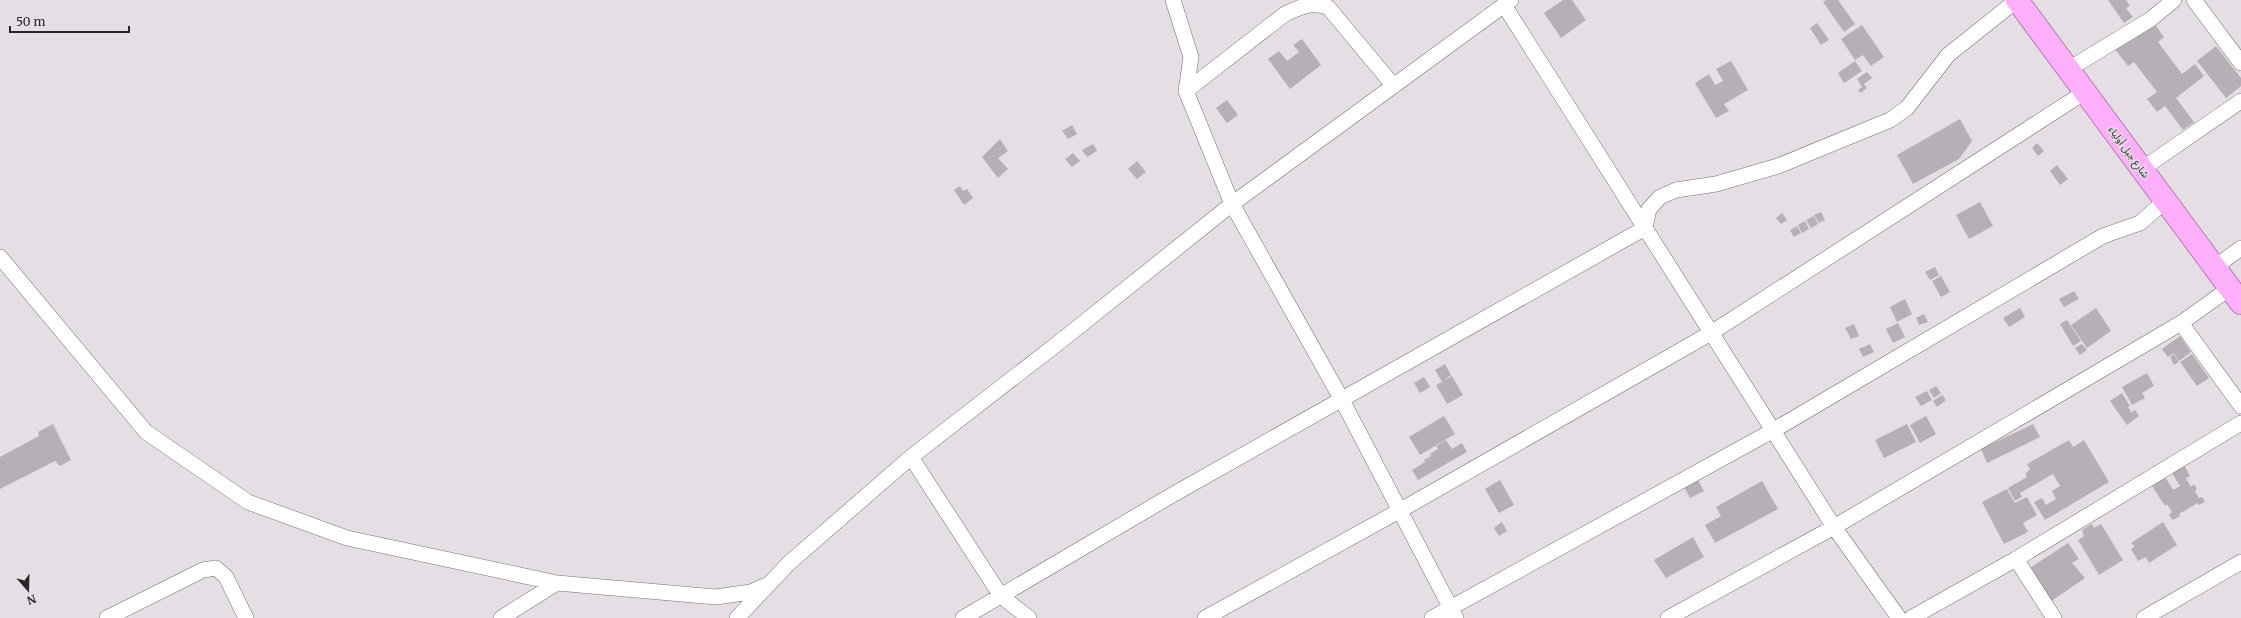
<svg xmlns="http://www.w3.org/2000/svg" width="2241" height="618" font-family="Merriweather,'Noto Sans Arabic',serif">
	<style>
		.building { fill: #b7afb6 }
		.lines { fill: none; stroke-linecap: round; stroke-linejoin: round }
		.street-casing { stroke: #766f75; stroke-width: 16 }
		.highway-casing { stroke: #b37fb1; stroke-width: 24 }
		.street { stroke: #fff; stroke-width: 15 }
		.highway { stroke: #feaffa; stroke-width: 22 }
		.labels { text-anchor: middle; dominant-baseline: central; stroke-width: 3; stroke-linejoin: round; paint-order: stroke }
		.street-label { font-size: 10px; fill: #292629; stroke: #e6dee5 }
	</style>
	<rect width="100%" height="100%" fill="#e6dee5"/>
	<path class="building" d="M 1563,0 L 1572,0 L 1586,20 L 1561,38 L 1544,13 Z
		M 1826,0 L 1838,0 L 1855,24 L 1844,32 L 1823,2 Z
		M 2108,0 L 2126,0 L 2130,6 L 2126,8 L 2133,17 L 2124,23 Z
		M 2151,19 L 2164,37 L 2158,42 L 2182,74 L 2195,64 L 2204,76 L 2176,98 L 2194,122 L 2183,130 L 2165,106 L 2157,112 L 2147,99 L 2157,92 L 2134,62 L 2128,66 L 2113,47 Z
		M 1817,23 L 1829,40 L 1821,45 L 1810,28 Z
		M 1862,25 L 1884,57 L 1871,66 L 1863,55 L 1855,60 L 1841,39 Z
		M 1302,39 L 1321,65 L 1290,89 L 1268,59 L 1279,51 L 1287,61 L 1299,52 L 1293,45 Z
		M 2216,46 L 2241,78 L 2241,86 L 2226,98 L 2197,61 Z
		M 1731,61 L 1748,90 L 1724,104 L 1729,111 L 1716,118 L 1695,83 L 1709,74 L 1715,85 L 1723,81 L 1716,69 Z
		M 1855,61 L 1862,71 L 1844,83 L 1838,73 Z
		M 1867,72 L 1872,78 L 1864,84 L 1867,88 L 1861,93 L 1858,90 L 1862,87 L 1857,79 Z
		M 1227,100 L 1238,115 L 1227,123 L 1216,108 Z
		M 1960,119 L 1972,141 L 1959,159 L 1913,184 L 1897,155 Z
		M 1072,125 L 1077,134 L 1068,139 L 1062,131 Z
		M 1000,139 L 1008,151 L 998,158 L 1008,169 L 998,178 L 982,157 Z
		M 2037,143 L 2044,151 L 2038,156 L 2032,148 Z
		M 1093,144 L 1097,151 L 1087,157 L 1082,150 Z
		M 1073,153 L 1080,161 L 1072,167 L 1065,159 Z
		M 1137,161 L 1146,172 L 1137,179 L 1128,169 Z
		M 2057,165 L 2068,179 L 2060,185 L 2050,171 Z
		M 960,186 L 963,191 L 967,189 L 973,198 L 964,205 L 954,190 Z
		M 1980,202 L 1993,226 L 1969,239 L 1956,215 Z
		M 1821,212 L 1825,220 L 1819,223 L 1814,215 Z
		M 1782,213 L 1787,220 L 1781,224 L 1776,218 Z
		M 1814,216 L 1818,224 L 1811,228 L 1806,220 Z
		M 1805,221 L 1809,229 L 1802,233 L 1798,225 Z
		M 1797,226 L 1801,233 L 1794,237 L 1790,230 Z
		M 1935,267 L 1939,275 L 1930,280 L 1925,272 Z
		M 1941,276 L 1950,292 L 1941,297 L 1932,281 Z
		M 2074,291 L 2079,299 L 2064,307 L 2059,299 Z
		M 1905,299 L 1912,314 L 1897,322 L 1890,307 Z
		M 2020,308 L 2025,317 L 2009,327 L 2003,318 Z
		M 2096,308 L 2111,331 L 2087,348 L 2071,325 Z
		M 1924,314 L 1928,322 L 1919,325 L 1916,318 Z
		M 2067,320 L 2081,341 L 2073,346 L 2060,324 Z
		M 1898,323 L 1905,337 L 1893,343 L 1886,329 Z
		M 1854,324 L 1859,336 L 1851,339 L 1845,328 Z
		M 2180,336 L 2191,352 L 2179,361 L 2174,353 L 2168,357 L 2162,349 Z
		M 1870,344 L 1874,352 L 1863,357 L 1859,349 Z
		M 2082,344 L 2087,350 L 2080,355 L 2075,348 Z
		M 2174,354 L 2179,362 L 2174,365 L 2170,357 Z
		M 2192,354 L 2209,378 L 2197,386 L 2180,362 Z
		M 1445,364 L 1451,375 L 1443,381 L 1452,376 L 1463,395 L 1447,404 L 1436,385 L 1442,382 L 1435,370 Z
		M 2147,373 L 2154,386 L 2142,393 L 2145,398 L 2132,405 L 2122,387 Z
		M 1424,377 L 1430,387 L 1420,393 L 1414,383 Z
		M 1936,386 L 1941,393 L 1934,398 L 1929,390 Z
		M 1927,391 L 1932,400 L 1921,406 L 1915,397 Z
		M 2122,393 L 2130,406 L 2128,407 L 2132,413 L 2135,410 L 2139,416 L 2127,425 L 2110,401 Z
		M 1942,395 L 1946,400 L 1937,407 L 1933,401 Z
		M 1444,416 L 1455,434 L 1420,455 L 1409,437 Z
		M 1926,416 L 1936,434 L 1920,443 L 1910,425 Z
		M 53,424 L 71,460 L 60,466 L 55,461 L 0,489 L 0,457 L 39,436 L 38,432 Z
		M 1907,424 L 1916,442 L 1884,458 L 1875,440 Z
		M 2033,424 L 2040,437 L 1987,463 L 1981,449 Z
		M 1446,440 L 1452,449 L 1462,443 L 1467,452 L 1418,480 L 1412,470 L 1425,462 L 1424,460 L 1431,456 L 1430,454 L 1438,449 L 1436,446 Z
		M 2069,440 L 2073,447 L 2084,440 L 2109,482 L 2045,520 L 2034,502 L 2042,498 L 2046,505 L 2056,499 L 2052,491 L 2060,486 L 2053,474 L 2020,493 L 2022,497 L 2015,501 L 2008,488 L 2027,477 L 2025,474 L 2030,469 L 2027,464 Z
		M 2184,465 L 2190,476 L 2186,478 L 2191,487 L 2194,484 L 2197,489 L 2195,491 L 2199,498 L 2202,497 L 2205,502 L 2199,505 L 2198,503 L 2179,514 L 2180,516 L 2173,520 L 2169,515 L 2172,512 L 2167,504 L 2165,506 L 2152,486 L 2166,478 L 2173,490 L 2180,486 L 2172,473 Z
		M 1500,480 L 1514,505 L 1499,513 L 1485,489 Z
		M 1698,480 L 1704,491 L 1690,498 L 1684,487 Z
		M 1762,481 L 1778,509 L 1715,543 L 1705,525 L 1721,516 L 1716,507 Z
		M 2007,489 L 2015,503 L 2027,497 L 2037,515 L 2023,523 L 2028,532 L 2004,544 L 1982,502 Z
		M 1502,522 L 1507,531 L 1499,536 L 1494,528 Z
		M 2163,522 L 2177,545 L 2149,563 L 2146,557 L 2138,561 L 2131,549 L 2135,546 L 2131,543 Z
		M 2092,524 L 2094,528 L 2101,524 L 2123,560 L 2099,575 L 2078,540 L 2084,536 L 2082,530 Z
		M 1693,537 L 1704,557 L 1666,578 L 1654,560 Z
		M 2068,543 L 2079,559 L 2072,563 L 2085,578 L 2050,602 L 2028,569 Z"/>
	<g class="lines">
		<g class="street-casing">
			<path id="street" d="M 1173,0 L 1191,57 L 1186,91 L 1232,204 L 1342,400 L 1456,618
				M 2194,0 L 2241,63
				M 1504,5 L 1834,527 L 1899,618
				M 2069,69 L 2151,19 L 2174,0
				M 1186,91 L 1285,14 C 1302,6 1310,2 1328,7 L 1393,85
				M 2142,169 L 2241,101
				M 0,257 L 146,432 L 248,502 L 347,538 L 557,583 L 716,597 L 751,592 L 764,586
				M 2215,267 L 2241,248
				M 2181,323 L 2241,406
				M 911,457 L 1001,596 L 1029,618
				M 2016,559 L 2054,618
				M 107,618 L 203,570 L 216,568 L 226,577 L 246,618
				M 501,618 L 557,583
				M 737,618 L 789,563 L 911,457 L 1062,340 L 1232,204 L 1511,0
				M 963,618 L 1174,494 L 1645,228 L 1649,209 L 1660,197 L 1676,190 L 1716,184 L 1778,166 L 1890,120 L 1907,108 L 1948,55 L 2017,0
				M 1205,618 L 1399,511 L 1711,333 L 2085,92
				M 1432,618 L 1774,430 L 2103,236 L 2140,223 L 2165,201
				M 1668,618 L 1834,527 L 2181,323 L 2230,288
				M 1911,618 L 2016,559 L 2241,423
				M 2144,618 L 2241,562"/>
		</g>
		<g class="highway-casing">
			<path id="highway" d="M 2017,0 L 2241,303"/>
		</g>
		<use href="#street" class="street"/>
		<use href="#highway" class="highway"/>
	</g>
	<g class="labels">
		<g class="street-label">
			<text transform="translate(2129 152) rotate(54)">شارع جبل أولياء</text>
		</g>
	</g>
	<g transform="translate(28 590) rotate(160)" stroke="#e6dee5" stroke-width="3" paint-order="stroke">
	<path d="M0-3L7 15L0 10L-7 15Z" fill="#292629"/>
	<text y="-6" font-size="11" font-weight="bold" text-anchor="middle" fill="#292629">N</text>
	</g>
	<path d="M10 26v6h119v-6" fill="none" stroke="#292629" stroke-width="2"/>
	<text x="16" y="26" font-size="12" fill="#292629" stroke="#e6dee5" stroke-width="3" paint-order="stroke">50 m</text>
</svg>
